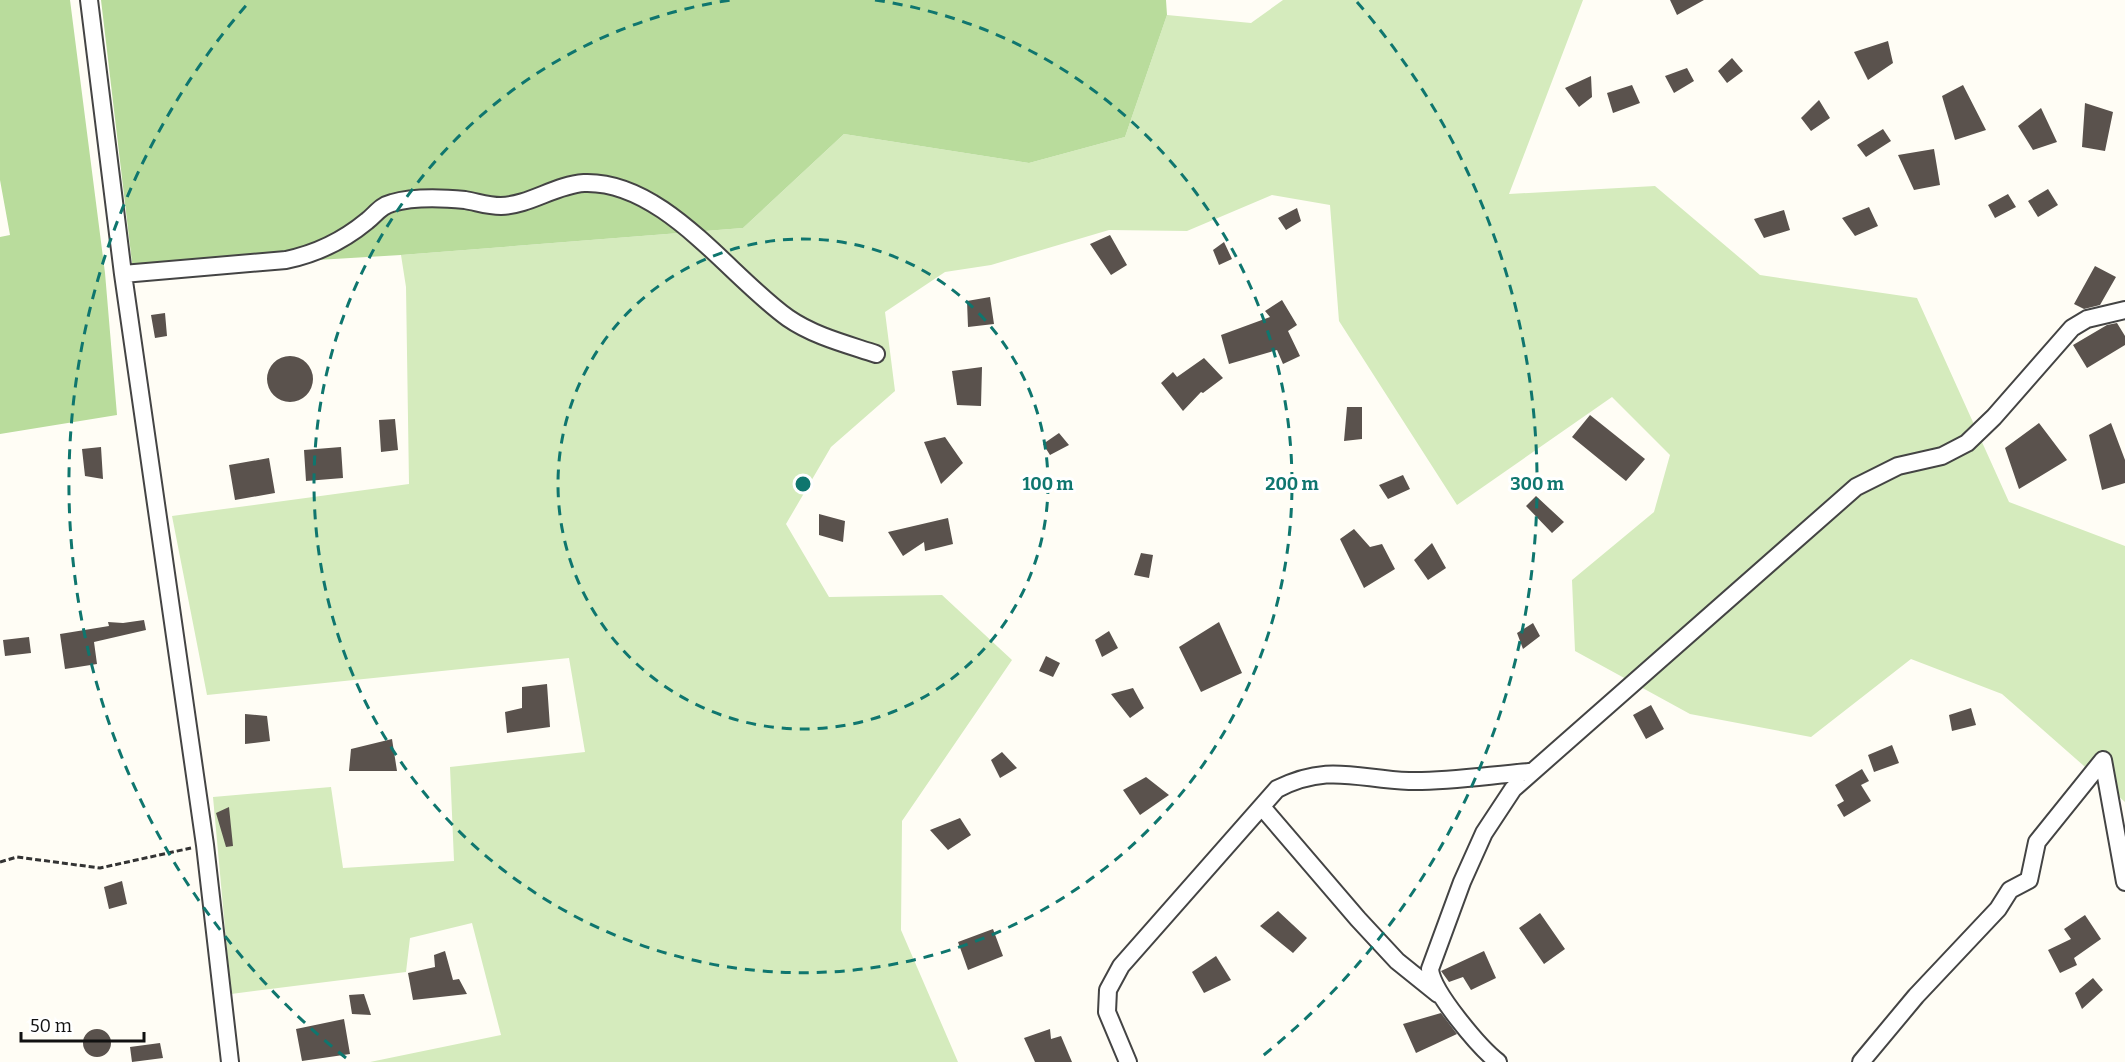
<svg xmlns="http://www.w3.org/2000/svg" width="2125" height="1062" font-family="Bitter,serif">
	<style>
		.green { fill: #d5ebbd }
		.forest { fill: #b9dc9c }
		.building { fill: #5a524d }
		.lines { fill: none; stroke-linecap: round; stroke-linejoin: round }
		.minor-casing { stroke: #444; stroke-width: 20 }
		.path { stroke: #333; stroke-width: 3; stroke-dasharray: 6 3; stroke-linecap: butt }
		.minor { stroke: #fff; stroke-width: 16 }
		.ring { fill: none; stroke: #0f766e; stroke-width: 3; stroke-dasharray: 10 8 }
		.centre { fill: #0f766e; stroke: #fff; stroke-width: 3 }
		.ring-label { font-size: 18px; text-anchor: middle; font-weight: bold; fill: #0f766e; stroke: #fff; stroke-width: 6; stroke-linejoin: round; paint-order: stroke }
	</style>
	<rect width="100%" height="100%" fill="#fffdf5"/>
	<path class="green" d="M 1283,0 L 1583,0 L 1509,194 L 1655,186 L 1760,275 L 1917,298 L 2009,502 L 2125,546 L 2125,802 L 2002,694 L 1911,659 L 1811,737 L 1690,714 L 1575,651 L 1572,580 L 1654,512 L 1670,455 L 1612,397 L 1457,505 L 1339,321 L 1330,205 L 1272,195 L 1187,231 L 1109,230 L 991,265 L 945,272 L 885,312 L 895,391 L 831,447 L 786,524 L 829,597 L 942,595 L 1012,660 L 902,821 L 901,930 L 958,1062 L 370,1062 L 501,1035 L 472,923 L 410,938 L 406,972 L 231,994 L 213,797 L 331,787 L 343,868 L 454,861 L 450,767 L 585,752 L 569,658 L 207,695 L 172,516 L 409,484 L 406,287 L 401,255 L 743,228 L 844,134 L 1029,163 L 1125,137 L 1167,15 L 1251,23 Z"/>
	<path class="forest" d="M 0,0 L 70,0 L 105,273 L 117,415 L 0,434 L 0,237 L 10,235 L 0,180 Z
		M 101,0 L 1166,0 L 1167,15 L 1125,137 L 1029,163 L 844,134 L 743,228 L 401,255 L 133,271 Z"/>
	<path class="building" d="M 1670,0 L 1704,0 L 1677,15 Z
		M 1888,41 L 1893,63 L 1868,80 L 1854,52 Z
		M 1732,58 L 1743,71 L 1727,83 L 1718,71 Z
		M 1687,68 L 1694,81 L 1674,93 L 1665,76 Z
		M 1591,76 L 1592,97 L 1579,107 L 1565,88 Z
		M 1632,85 L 1640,103 L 1613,113 L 1607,93 Z
		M 1963,85 L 1986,130 L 1955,140 L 1942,96 Z
		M 1819,100 L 1830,118 L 1811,131 L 1801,118 Z
		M 2085,103 L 2113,112 L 2105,151 L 2082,147 Z
		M 2041,108 L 2057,142 L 2033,150 L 2018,126 Z
		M 1883,129 L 1891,141 L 1866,157 L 1857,145 Z
		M 1934,149 L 1940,185 L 1914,190 L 1898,155 Z
		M 2048,189 L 2058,205 L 2038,217 L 2028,201 Z
		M 2008,194 L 2016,207 L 1995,218 L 1988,205 Z
		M 1869,207 L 1878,226 L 1855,236 L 1842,218 Z
		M 1297,208 L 1301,221 L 1286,230 L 1278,218 Z
		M 1784,210 L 1790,230 L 1764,238 L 1754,219 Z
		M 1110,235 L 1127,265 L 1111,275 L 1090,244 Z
		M 1224,242 L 1232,259 L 1219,265 L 1213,250 Z
		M 2095,266 L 2116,277 L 2100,305 L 2084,309 L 2074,304 Z
		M 990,297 L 994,324 L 968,327 L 967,301 Z
		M 1282,300 L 1297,325 L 1288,331 L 1300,356 L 1283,364 L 1277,350 L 1229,364 L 1221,335 L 1270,317 L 1265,311 Z
		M 165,313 L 167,336 L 155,338 L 151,315 Z
		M 2117,323 L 2125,336 L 2125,345 L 2087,368 L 2073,345 L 2107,325 Z
		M267 379a23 23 0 1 1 46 0a23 23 0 1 1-46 0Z
		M 1204,358 L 1223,378 L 1203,393 L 1201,392 L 1183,411 L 1161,383 L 1173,372 L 1177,377 Z
		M 982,367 L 981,406 L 957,405 L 952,371 Z
		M 1347,407 L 1362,407 L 1362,439 L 1344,441 Z
		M 1590,415 L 1645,459 L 1626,481 L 1572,437 Z
		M 395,419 L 398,450 L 381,452 L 379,420 Z
		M 2039,423 L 2067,460 L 2019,489 L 2005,448 Z
		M 2111,423 L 2125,460 L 2125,483 L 2102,490 L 2089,435 Z
		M 1059,433 L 1069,445 L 1050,455 L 1043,444 Z
		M 945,437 L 963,463 L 941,484 L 924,442 Z
		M 101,447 L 103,479 L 85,476 L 82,449 Z
		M 341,447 L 343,478 L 306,481 L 304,450 Z
		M 269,458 L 275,493 L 235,500 L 229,465 Z
		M 1403,475 L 1410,489 L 1388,499 L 1379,485 Z
		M 1536,496 L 1564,522 L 1552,533 L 1526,506 Z
		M 819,514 L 845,521 L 843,542 L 819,535 Z
		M 948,518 L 953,544 L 925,551 L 924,542 L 903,556 L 888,532 Z
		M 1354,529 L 1370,547 L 1382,544 L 1395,569 L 1364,588 L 1340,539 Z
		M 1432,543 L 1446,568 L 1428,580 L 1414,560 Z
		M 1141,553 L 1153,555 L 1149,578 L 1134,575 Z
		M 144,620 L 146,630 L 94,642 L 97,664 L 65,669 L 60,634 L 109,626 L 108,622 L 123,623 Z
		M 1219,622 L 1242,673 L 1201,692 L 1179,647 Z
		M 1533,623 L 1540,636 L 1523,649 L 1517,633 Z
		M 1109,631 L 1118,648 L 1102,657 L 1095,640 Z
		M 29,637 L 31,653 L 5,656 L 3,640 Z
		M 1046,656 L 1060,663 L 1053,677 L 1039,671 Z
		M 547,684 L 550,727 L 507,733 L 505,712 L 522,708 L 522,687 Z
		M 1133,688 L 1144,708 L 1130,718 L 1111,694 Z
		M 1651,705 L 1664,729 L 1646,739 L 1633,715 Z
		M 1971,708 L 1976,725 L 1952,731 L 1949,715 Z
		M 245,714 L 267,716 L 270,741 L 245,744 Z
		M 392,739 L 397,771 L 349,771 L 351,749 Z
		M 1892,745 L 1899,763 L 1874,772 L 1868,755 Z
		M 1002,752 L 1017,768 L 1000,778 L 991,760 Z
		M 1862,769 L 1869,781 L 1861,785 L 1871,801 L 1844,817 L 1837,805 L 1844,801 L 1835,785 Z
		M 1146,777 L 1169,795 L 1140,815 L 1123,790 Z
		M 229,807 L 233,846 L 226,847 L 216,813 Z
		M 960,818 L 971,835 L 948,850 L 930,830 Z
		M 122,881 L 127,904 L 109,909 L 104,887 Z
		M 1278,911 L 1307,938 L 1293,953 L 1260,926 Z
		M 1540,913 L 1565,949 L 1544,964 L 1519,928 Z
		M 2085,915 L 2101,939 L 2074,958 L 2077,965 L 2060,973 L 2048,950 L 2071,939 L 2064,929 Z
		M 993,929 L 1003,956 L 968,970 L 958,942 Z
		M 445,951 L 453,980 L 459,979 L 467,994 L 413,1000 L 408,973 L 435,967 L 434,955 Z
		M 1484,951 L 1496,978 L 1471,990 L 1463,977 L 1449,982 L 1441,971 Z
		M 1216,956 L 1231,980 L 1204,993 L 1192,972 Z
		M 2093,978 L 2103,990 L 2082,1009 L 2075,993 Z
		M 364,994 L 371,1015 L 352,1014 L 349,995 Z
		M 1441,1013 L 1457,1034 L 1416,1053 L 1403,1024 Z
		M 344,1019 L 350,1054 L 302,1061 L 296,1029 Z
		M83 1043a14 14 0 1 1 28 0a14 14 0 1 1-28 0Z
		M 1050,1029 L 1051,1039 L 1061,1036 L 1072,1062 L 1035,1062 L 1024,1038 Z
		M 160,1043 L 163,1058 L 132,1062 L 130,1047 Z"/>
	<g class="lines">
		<g class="minor-casing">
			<path id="minor" d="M 89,0 L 123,274 L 205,845 L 230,1062
				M 123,274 L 286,260 C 315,254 344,240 367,221 C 376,214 380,206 392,203 C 412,197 444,198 465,200 C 477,202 488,206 501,206 C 530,205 555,185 584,183 C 663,180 728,275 788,318 C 814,336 846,344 876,354
				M 1262,807 L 1358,919 L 1397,961 L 1438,994
				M 1128,1062 L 1107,1012 L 1108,990 L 1121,966 L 1277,789 C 1328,763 1357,779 1409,781 C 1448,782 1490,775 1529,772
				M 1498,1062 C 1480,1048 1432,992 1430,969 L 1462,882 L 1484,833 L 1513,789 L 1856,487 L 1898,466 L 1942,456 L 1967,443 L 1994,417 L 2072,328 L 2087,319 L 2125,310
				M 1861,1062 L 1916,996 L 1998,909 L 2010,890 L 2029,880 L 2037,842 L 2103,760 L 2125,882"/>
		</g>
		<path class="path" d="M 0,862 L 17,857 L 100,868 L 191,848"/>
		<use href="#minor" class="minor"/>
	</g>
	<g class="ring">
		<circle cx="803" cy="484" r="245"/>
		<path d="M875 0A489 489 0 1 1 731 0"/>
		<path d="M346 1058A734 734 0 0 1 249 2M1357 2A734 734 0 0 1 1260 1058"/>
	</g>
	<circle cx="803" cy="484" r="9" class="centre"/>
	<g class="ring-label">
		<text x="1048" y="490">100 m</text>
		<text x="1292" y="490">200 m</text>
		<text x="1537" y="490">300 m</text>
	</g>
	<path d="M21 1032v9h123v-9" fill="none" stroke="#111111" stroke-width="3"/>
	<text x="30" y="1032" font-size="18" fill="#111111" stroke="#ffffff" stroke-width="4.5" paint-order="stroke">50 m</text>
</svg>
